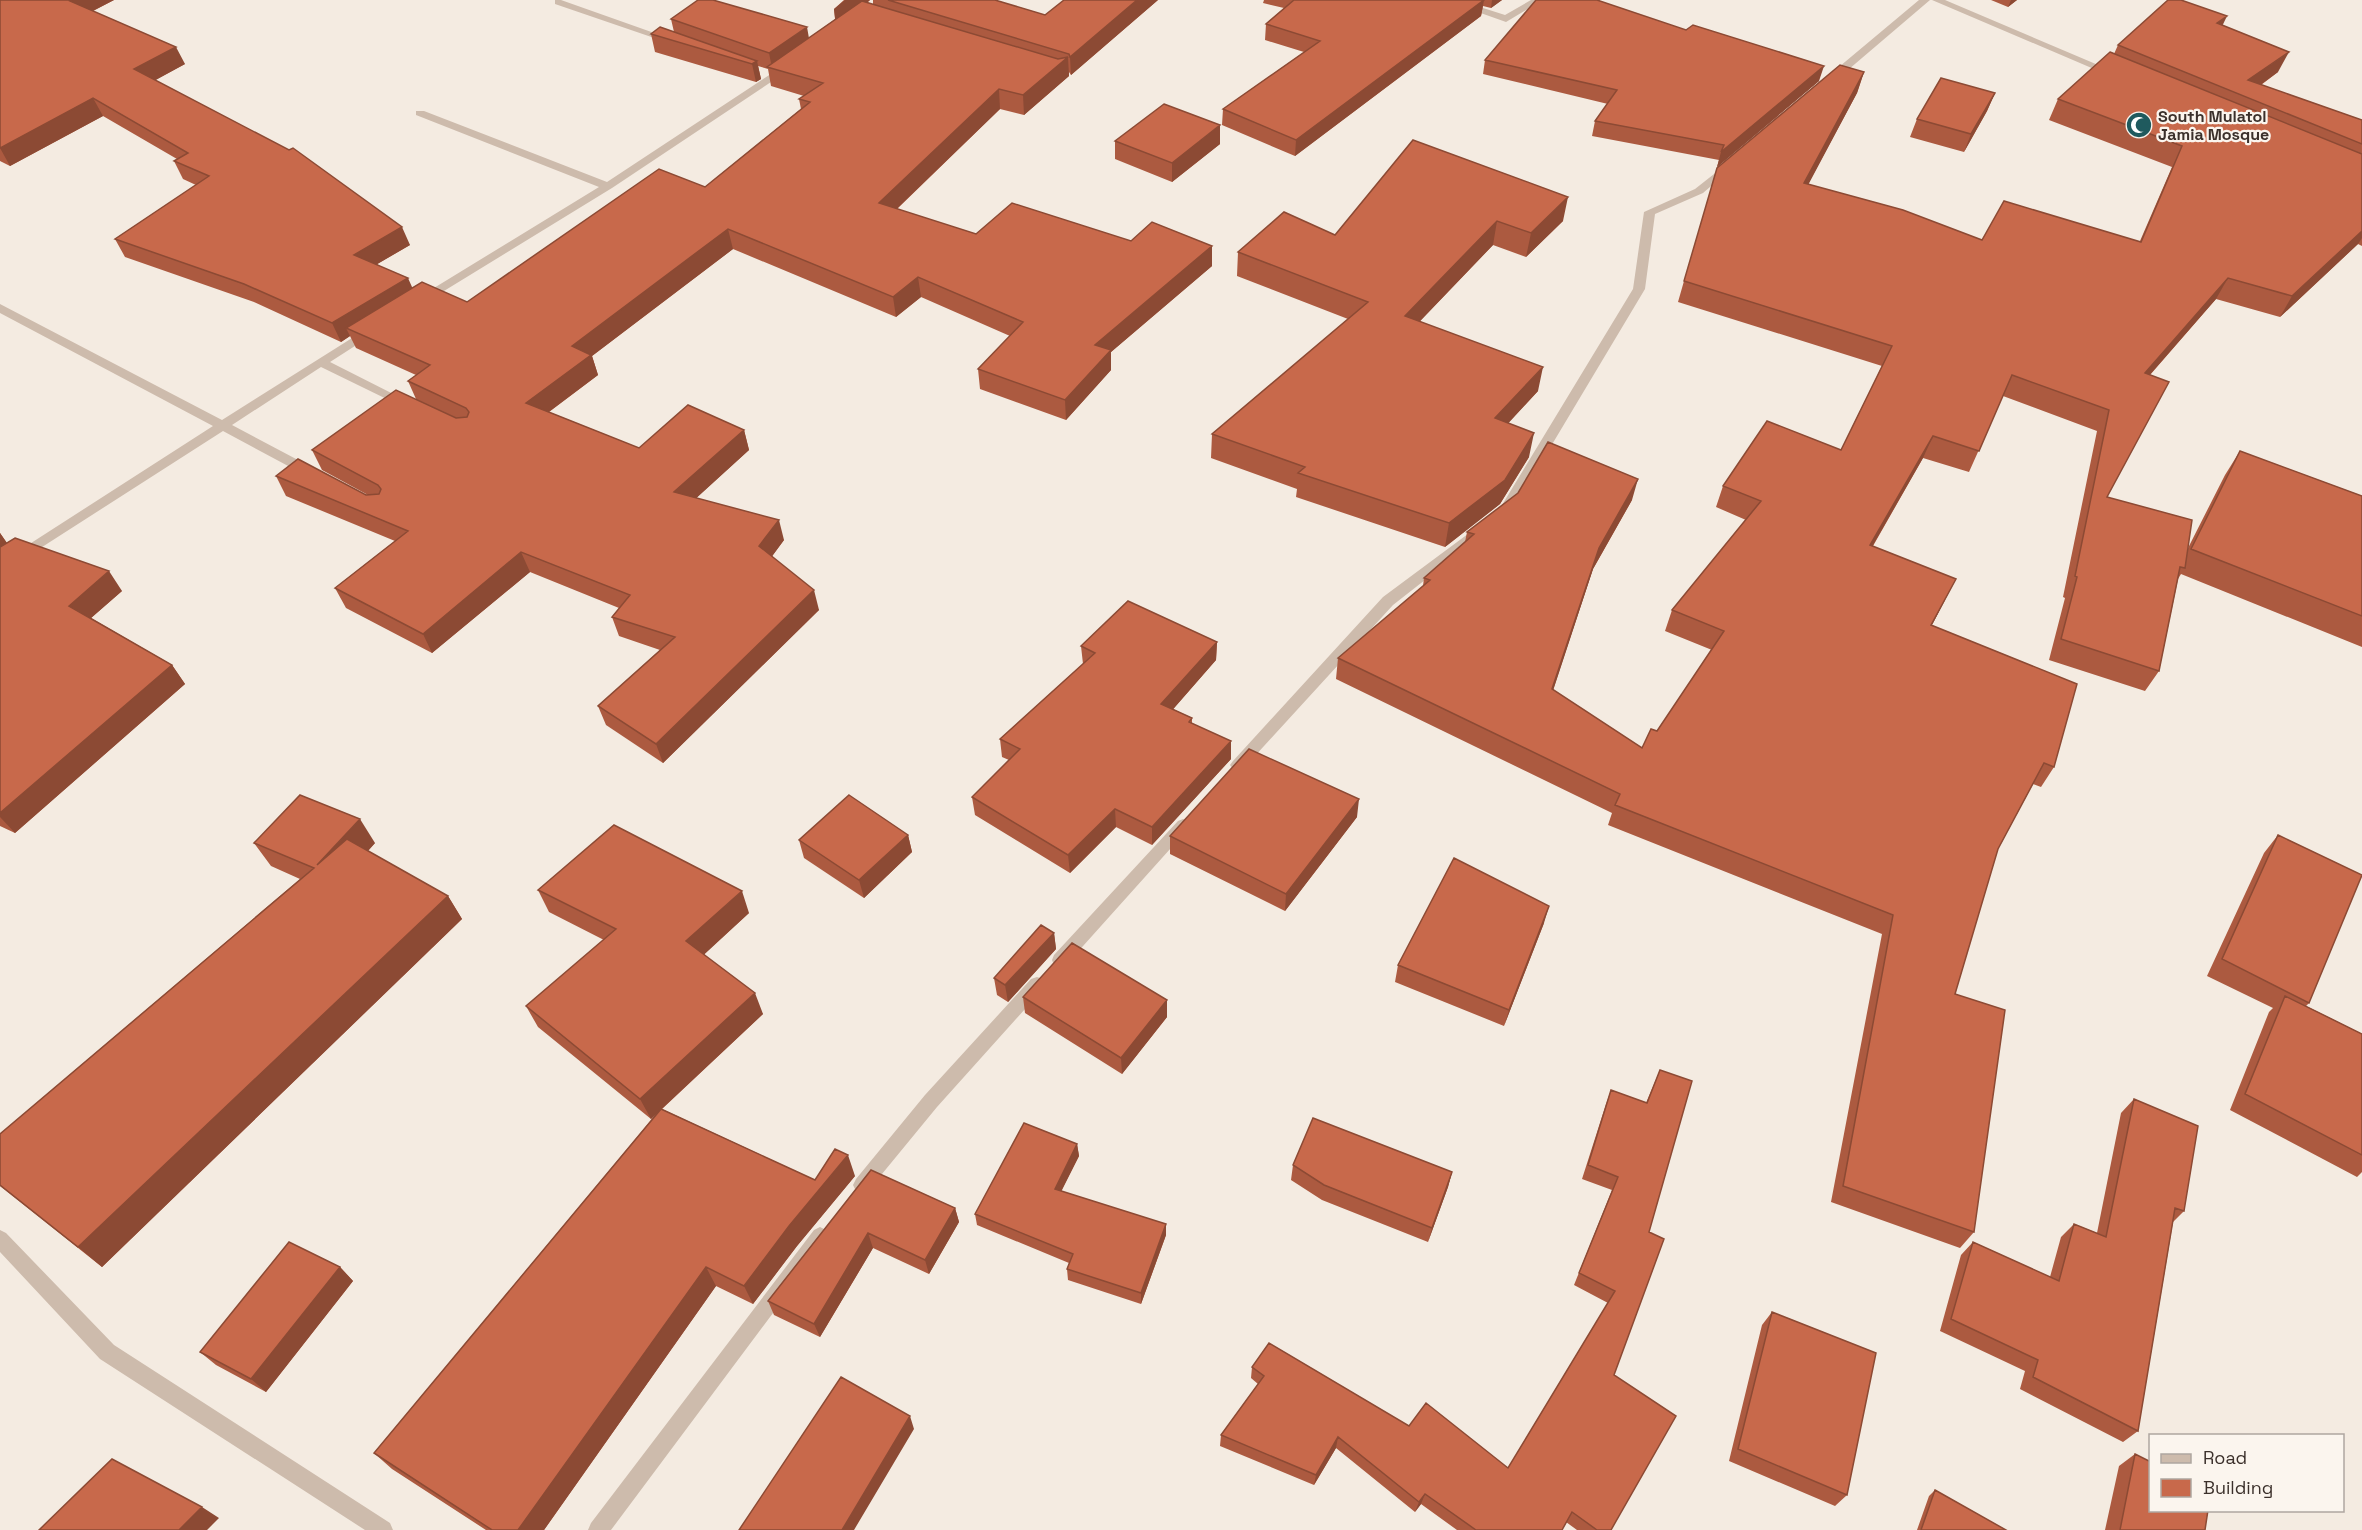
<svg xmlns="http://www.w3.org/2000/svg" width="2362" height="1530" font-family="'Space Grotesk',sans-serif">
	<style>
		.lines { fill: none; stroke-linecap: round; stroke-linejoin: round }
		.minor { fill: #cdbbac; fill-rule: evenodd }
		.wall { fill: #ac5a40 }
		.shaded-wall { fill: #8c4a34 }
		.building { fill: #c8694b; stroke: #8c4a34; stroke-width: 1.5 }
		.labels { text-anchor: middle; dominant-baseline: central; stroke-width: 4.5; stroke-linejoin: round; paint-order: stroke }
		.far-poi-label { font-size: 16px; font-weight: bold; fill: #3b302b; stroke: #fbf5ee; text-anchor: start }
	</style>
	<rect width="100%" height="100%" fill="#f4ebe1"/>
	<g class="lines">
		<path class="minor" d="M 555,0 L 561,0 L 674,40 L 666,42 L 555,4 Z
			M 1444,0 L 1458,0 L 1505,15 L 1531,0 L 1543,0 L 1506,22 Z
			M 1919,0 L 1930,0 L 1835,81 L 1827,81 L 1827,77 Z
			M 1932,0 L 1945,0 L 2117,73 L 2108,75 Z
			M 783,66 L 792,68 L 612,188 L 426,302 L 422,303 L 416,299 L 599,187 L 416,115 L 416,111 L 424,111 L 607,182 Z
			M 1728,163 L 1733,166 L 1732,168 L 1703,193 L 1655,214 L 1645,289 L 1511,513 L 1501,513 L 1499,510 L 1633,289 L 1644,212 L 1695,189 Z
			M 0,304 L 222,420 L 368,328 L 374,332 L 372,335 L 330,362 L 413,404 L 407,408 L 403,407 L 321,367 L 232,425 L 315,469 L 316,472 L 315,475 L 305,475 L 223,431 L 0,574 L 0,563 L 213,426 L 0,313 Z
			M 1480,525 L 1485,527 L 1487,530 L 1485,533 L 1393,605 L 1243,769 L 1233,769 L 1230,765 L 1233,761 L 1383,597 Z
			M 1183,819 L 1188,821 L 1191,825 L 1188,829 L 1066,965 L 1060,967 L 1054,965 L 1052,960 L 1054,955 L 1178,821 Z
			M 1037,977 L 1043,979 L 1045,984 L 1043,989 L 937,1107 L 868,1191 L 862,1193 L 856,1191 L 853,1185 L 856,1179 L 925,1095 L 1031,979 Z
			M 820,1227 L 826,1230 L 829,1236 L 826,1242 L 611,1530 L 588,1530 L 591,1523 L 814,1230 Z
			M 0,1230 L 6,1233 L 114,1345 L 390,1523 L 393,1530 L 365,1530 L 100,1359 L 0,1252 Z"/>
	</g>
	<path class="wall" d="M 0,0 L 114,0 L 93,11 L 185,64 L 155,80 L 410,245 L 377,264 L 412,288 L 467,302 L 705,187 L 801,109 L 799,99 L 804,96 L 771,86 L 768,69 L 758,66 L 761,79 L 756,82 L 655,52 L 651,34 L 674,32 L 671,19 L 809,38 L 835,19 L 834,9 L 844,0 L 870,0 L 867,3 L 873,5 L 873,0 L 995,0 L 1045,15 L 1158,0 L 1071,75 L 1069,72 L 1069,76 L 1024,115 L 1000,109 L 897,209 L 976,234 L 1131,241 L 1212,246 L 1212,266 L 1111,352 L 1111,370 L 1066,420 L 980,389 L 978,369 L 1010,336 L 921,297 L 896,317 L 733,249 L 592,356 L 598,375 L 549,412 L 639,448 L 744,430 L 749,450 L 696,498 L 784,540 L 772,556 L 819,610 L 663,763 L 606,725 L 598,706 L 660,650 L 619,636 L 612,617 L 619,608 L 530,572 L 432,653 L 346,608 L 335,588 L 395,541 L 286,496 L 276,476 L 368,495 L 322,470 L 312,450 L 416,399 L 408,381 L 416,375 L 356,348 L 350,336 L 341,342 L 254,302 L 125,257 L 115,239 L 196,185 L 183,179 L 174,161 L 177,159 L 103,116 L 10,166 L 0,161 Z
		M 1264,0 L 1502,0 L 1491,8 L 1483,6 L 1481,16 L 1295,156 L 1222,125 L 1223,109 L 1304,52 L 1265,40 L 1266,24 L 1284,8 L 1263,3 Z
		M 1991,0 L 2017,0 L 2008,7 Z
		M 2222,25 L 2278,72 L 2261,85 L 2362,120 L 2362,246 L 2358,244 L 2280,317 L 2216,299 L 2150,375 L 2107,497 L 2187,550 L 2225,475 L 2240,451 L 2362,496 L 2362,647 L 2181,574 L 2178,579 L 2159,671 L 2145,691 L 2049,660 L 2065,598 L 2063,597 L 2097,431 L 2003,396 L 1969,472 L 1923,458 L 1873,546 L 1945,600 L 1932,625 L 2054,767 L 2041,787 L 2033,784 L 1998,849 L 1955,994 L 1974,1232 L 1960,1248 L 1831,1202 L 1882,934 L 1608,825 L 1612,813 L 1336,679 L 1338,658 L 1423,586 L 1424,578 L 1465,542 L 1467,532 L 1632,500 L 1593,569 L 1553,690 L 1642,748 L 1657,731 L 1712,650 L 1665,631 L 1672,610 L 1746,520 L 1716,507 L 1723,486 L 1841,450 L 1882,366 L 1678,302 L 1684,281 L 1864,72 L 1857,93 L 1808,184 L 1982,240 L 2140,241 L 2172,167 L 2049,120 L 2058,99 L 2114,54 L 2118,45 Z
		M 1485,60 L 1819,81 L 1717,167 L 1719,160 L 1592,136 L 1595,121 L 1608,104 L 1483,74 Z
		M 1995,93 L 1987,111 L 1964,152 L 1910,137 L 1917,119 Z
		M 1413,140 L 1563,221 L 1526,257 L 1493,245 L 1420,321 L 1538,391 L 1508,423 L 1529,457 L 1500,504 L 1445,547 L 1296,497 L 1297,489 L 1211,458 L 1212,434 L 1348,319 L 1237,276 L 1238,252 L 1335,235 Z
		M 1115,141 L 1220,144 L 1172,182 L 1115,159 Z
		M 0,533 L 7,543 L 122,591 L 91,618 L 172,665 L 185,684 L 15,833 L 0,826 Z
		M 1217,642 L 1216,660 L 1173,709 L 1192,718 L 1192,723 L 1231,759 L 1152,845 L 1116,827 L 1070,873 L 975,815 L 972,797 L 1009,760 L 1002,757 L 1000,739 L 1083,664 L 1081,646 Z
		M 1357,817 L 1285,911 L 1170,854 L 1170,836 Z
		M 908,835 L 912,852 L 864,898 L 804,858 L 799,840 Z
		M 2278,835 L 2309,1003 L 2306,1006 L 2362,1034 L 2362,1172 L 2357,1177 L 2230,1110 L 2269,1012 L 2273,1008 L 2207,976 L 2264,853 Z
		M 254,843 L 375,843 L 368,851 L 448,896 L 462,919 L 102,1267 L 0,1186 L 0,1134 L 300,879 L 271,866 Z
		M 538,890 L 749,913 L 704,954 L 763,1014 L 662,1109 L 815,1180 L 855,1176 L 797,1246 L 753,1304 L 716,1286 L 544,1530 L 486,1530 L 392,1469 L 374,1453 L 657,1113 L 651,1119 L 538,1027 L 526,1006 L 604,940 L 549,912 Z
		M 1544,923 L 1504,1026 L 1395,982 L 1398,965 Z
		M 1054,933 L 1056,949 L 1008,1002 L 997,995 L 994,978 Z
		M 1023,997 L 1167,1000 L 1167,1017 L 1122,1074 L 1025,1013 Z
		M 1660,1070 L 1649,1232 L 1614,1375 L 1611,1530 L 1577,1530 L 1566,1522 L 1562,1530 L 1457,1530 L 1421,1504 L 1415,1512 L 1336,1448 L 1314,1485 L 1220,1446 L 1221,1435 L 1258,1384 L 1251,1378 L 1252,1367 L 1409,1426 L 1508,1468 L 1608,1303 L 1574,1285 L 1612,1190 L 1582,1179 L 1606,1104 L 1611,1090 L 1646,1103 Z
		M 2134,1099 L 2184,1211 L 2173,1222 L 2138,1431 L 2123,1442 L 2020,1389 L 2025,1371 L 1940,1331 L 1961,1255 L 1973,1242 L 2050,1277 L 2061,1237 L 2074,1224 L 2097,1233 L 2121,1113 Z
		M 1077,1144 L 1079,1156 L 1061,1191 L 1166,1235 L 1141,1304 L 1068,1280 L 1067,1269 L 1069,1263 L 977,1225 L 975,1214 Z
		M 1293,1165 L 1452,1172 L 1448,1187 L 1428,1242 L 1322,1200 L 1291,1180 Z
		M 871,1170 L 955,1208 L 959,1222 L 929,1274 L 873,1248 L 820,1337 L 774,1315 L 768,1301 Z
		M 340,1267 L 353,1281 L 266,1392 L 216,1365 L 200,1352 Z
		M 1772,1312 L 1847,1495 L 1835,1506 L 1729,1461 L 1762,1325 Z
		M 2135,1454 L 2205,1530 L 2105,1530 L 2119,1466 Z
		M 1935,1490 L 2006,1530 L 1917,1530 L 1929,1496 Z"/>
	<path class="shaded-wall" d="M 72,0 L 114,0 L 79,18 L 70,1 Z
		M 845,0 L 870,0 L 836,26 L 834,9 Z
		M 1137,0 L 1158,0 L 1071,75 L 1070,57 Z
		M 1484,0 L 1481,16 L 1295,156 L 1296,140 Z
		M 1492,0 L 1502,0 L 1491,8 Z
		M 2011,0 L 2017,0 L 2008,7 Z
		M 2227,16 L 2217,37 L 2217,23 Z
		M 807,27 L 810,44 L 772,68 L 769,53 Z
		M 176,47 L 185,64 L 143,87 L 134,69 Z
		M 2289,52 L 2278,72 L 2245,96 L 2248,80 Z
		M 1068,57 L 1069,76 L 1024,115 L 1023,95 Z
		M 757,61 L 761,79 L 756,82 L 752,64 Z
		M 1824,66 L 1819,81 L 1717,167 L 1721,152 Z
		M 1864,72 L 1857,93 L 1798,204 L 1804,183 Z
		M 999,89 L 1000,109 L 882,223 L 879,203 Z
		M 1995,93 L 1987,111 L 1964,152 L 1971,134 Z
		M 93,98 L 103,116 L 10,166 L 0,148 Z
		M 1220,125 L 1220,144 L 1172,182 L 1172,163 Z
		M 1568,197 L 1563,221 L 1526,257 L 1531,233 Z
		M 1497,221 L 1493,245 L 1402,340 L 1405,316 Z
		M 402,227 L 410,245 L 362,273 L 354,255 Z
		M 728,229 L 733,249 L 592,356 L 598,375 L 534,423 L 526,403 L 572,346 Z
		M 2362,231 L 2362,238 L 2358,244 L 2280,317 L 2292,296 Z
		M 1212,246 L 1212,266 L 1111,352 L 1111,370 L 1066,420 L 1065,400 L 1095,345 Z
		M 918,277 L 921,297 L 896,317 L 893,297 Z
		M 408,278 L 416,296 L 346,328 L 350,336 L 341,342 L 332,323 Z
		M 2228,278 L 2216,299 L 2133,394 L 2145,373 Z
		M 1543,367 L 1538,391 L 1491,442 L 1495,418 Z
		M 744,430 L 749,450 L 680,513 L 674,492 Z
		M 1534,433 L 1529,457 L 1500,504 L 1445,547 L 1449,523 Z
		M 1933,436 L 1923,458 L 1861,566 L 1870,545 Z
		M 1638,479 L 1632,500 L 1593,569 L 1547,709 L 1552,689 L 1599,548 Z
		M 779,520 L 784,540 L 765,566 L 759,546 Z
		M 0,533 L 13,552 L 0,560 Z
		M 521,552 L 530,572 L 432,653 L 423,634 Z
		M 109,571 L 122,591 L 83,625 L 69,606 Z
		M 1956,579 L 1945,600 L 1921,646 L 1931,625 Z
		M 814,590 L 819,610 L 663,763 L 656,744 Z
		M 1217,642 L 1216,660 L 1162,722 L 1161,704 Z
		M 172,665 L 185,684 L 15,833 L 0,817 L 0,813 Z
		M 1231,741 L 1231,759 L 1152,845 L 1152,827 Z
		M 1359,799 L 1357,817 L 1285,911 L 1286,894 Z
		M 1115,809 L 1116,827 L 1070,873 L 1068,855 Z
		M 360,819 L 375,843 L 333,889 L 317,865 Z
		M 908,835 L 912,852 L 864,898 L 859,880 Z
		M 742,891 L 749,913 L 695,963 L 686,941 Z
		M 448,896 L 462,919 L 102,1267 L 78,1247 Z
		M 1549,906 L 1544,923 L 1504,1026 L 1509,1010 Z
		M 1054,933 L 1056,949 L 1008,1002 L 1005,985 Z
		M 755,993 L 763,1014 L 651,1119 L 640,1099 Z
		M 1167,1000 L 1167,1017 L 1122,1074 L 1121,1058 Z
		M 1077,1144 L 1079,1156 L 1057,1200 L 1055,1189 Z
		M 848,1155 L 855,1176 L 797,1246 L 753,1304 L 744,1286 L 789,1226 Z
		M 1452,1172 L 1448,1187 L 1428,1242 L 1432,1228 Z
		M 955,1208 L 959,1222 L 929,1274 L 925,1260 Z
		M 1166,1224 L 1166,1235 L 1141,1304 L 1141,1293 Z
		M 868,1233 L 873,1248 L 820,1337 L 814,1324 Z
		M 340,1267 L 353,1281 L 266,1392 L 251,1379 Z
		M 706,1267 L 716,1286 L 544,1530 L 518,1530 Z
		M 910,1416 L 914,1429 L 854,1530 L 842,1530 Z
		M 1338,1437 L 1336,1448 L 1314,1485 L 1316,1475 Z
		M 1425,1494 L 1421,1504 L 1415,1512 L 1419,1502 Z
		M 202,1507 L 219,1518 L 207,1530 L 179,1530 Z"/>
	<path class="building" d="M 0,0 L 72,0 L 70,1 L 176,47 L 134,69 L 289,150 L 293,148 L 402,227 L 354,255 L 408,278 L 332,323 L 244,284 L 115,239 L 209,176 L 174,161 L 188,153 L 93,98 L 0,148 Z
		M 698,0 L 713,0 L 807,27 L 769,53 L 671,19 Z
		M 888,0 L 995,0 L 1045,15 L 1064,0 L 1137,0 L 1070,57 L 1069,54 Z
		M 1294,0 L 1484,0 L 1296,140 L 1223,109 L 1320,41 L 1266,24 Z
		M 1536,0 L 1597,0 L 1686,30 L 1693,25 L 1824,66 L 1721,152 L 1724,145 L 1595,121 L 1617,90 L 1485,60 Z
		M 2168,0 L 2181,0 L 2227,16 L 2217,23 L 2289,52 L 2248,80 L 2362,120 L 2362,144 L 2118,45 Z
		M 862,1 L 1058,59 L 1068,57 L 1023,95 L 999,89 L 879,203 L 976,234 L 1012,203 L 1131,241 L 1152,222 L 1212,246 L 1095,345 L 1111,350 L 1065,400 L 978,369 L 1023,322 L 918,277 L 893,297 L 728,229 L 572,346 L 591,355 L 526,403 L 639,448 L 688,405 L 744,430 L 674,492 L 779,520 L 759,546 L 814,590 L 656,744 L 598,706 L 675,637 L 612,617 L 630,595 L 521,552 L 423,634 L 335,588 L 408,531 L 276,476 L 298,459 L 366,495 L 379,494 L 381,489 L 378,485 L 312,450 L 396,390 L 456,418 L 467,417 L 469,412 L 466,408 L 408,381 L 430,365 L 346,328 L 422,282 L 467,302 L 659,169 L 705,187 L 810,102 L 799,99 L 823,83 L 767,67 Z
		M 660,27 L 757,61 L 752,64 L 651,34 Z
		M 2110,52 L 2362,154 L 2362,231 L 2292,296 L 2228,278 L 2145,373 L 2169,382 L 2107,497 L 2192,520 L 2185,568 L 2180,567 L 2159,671 L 2061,639 L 2077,577 L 2075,576 L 2109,410 L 2012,375 L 1979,451 L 1933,436 L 1870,545 L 1956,579 L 1931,625 L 2077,684 L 2054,767 L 2044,763 L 1998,849 L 1955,994 L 2005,1010 L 1974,1232 L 1843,1186 L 1893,915 L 1615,805 L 1620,794 L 1338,658 L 1430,580 L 1424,578 L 1474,534 L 1467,532 L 1518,493 L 1548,442 L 1638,479 L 1599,548 L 1552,689 L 1642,748 L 1651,729 L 1657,731 L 1724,631 L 1672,610 L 1761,501 L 1723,486 L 1767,421 L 1841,450 L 1892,346 L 1684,281 L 1717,168 L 1840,65 L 1864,72 L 1804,183 L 1903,210 L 1982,240 L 2004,201 L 2141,242 L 2182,146 L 2058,99 Z
		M 1941,78 L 1995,93 L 1971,134 L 1917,119 Z
		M 1164,104 L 1220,125 L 1172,163 L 1115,141 Z
		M 1413,140 L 1568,197 L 1531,233 L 1497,221 L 1405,316 L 1543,367 L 1495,418 L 1534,433 L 1505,480 L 1449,523 L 1298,473 L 1305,467 L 1212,434 L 1368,302 L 1238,252 L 1284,212 L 1335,235 Z
		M 2240,451 L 2362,496 L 2362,616 L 2191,549 Z
		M 15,538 L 109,571 L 69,606 L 172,665 L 0,813 L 0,547 Z
		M 1128,601 L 1217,642 L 1161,704 L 1192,718 L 1189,722 L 1231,741 L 1152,827 L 1115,809 L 1068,855 L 972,797 L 1020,749 L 1000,739 L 1095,653 L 1081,646 Z
		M 1249,749 L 1359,799 L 1286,894 L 1170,836 Z
		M 300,795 L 360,819 L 317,865 L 347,839 L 448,896 L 78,1247 L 0,1185 L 0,1134 L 314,868 L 254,843 Z
		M 849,795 L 908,835 L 859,880 L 799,840 Z
		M 614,825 L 742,891 L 686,941 L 755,993 L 640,1099 L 526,1006 L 616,929 L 538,890 Z
		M 2278,835 L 2362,875 L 2309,1003 L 2222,959 Z
		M 1454,858 L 1549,906 L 1509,1010 L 1398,965 Z
		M 1041,925 L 1054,933 L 1005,985 L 994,978 Z
		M 1072,943 L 1167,1000 L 1121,1058 L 1023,997 Z
		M 2285,996 L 2362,1034 L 2362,1155 L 2245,1094 Z
		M 1660,1070 L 1692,1081 L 1649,1232 L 1664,1239 L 1614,1375 L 1676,1416 L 1611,1530 L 1597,1530 L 1572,1512 L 1562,1530 L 1476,1530 L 1425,1494 L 1419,1502 L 1338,1437 L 1316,1475 L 1221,1435 L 1264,1376 L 1252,1367 L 1269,1343 L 1409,1426 L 1426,1403 L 1508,1468 L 1615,1291 L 1579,1273 L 1618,1177 L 1588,1165 L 1611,1090 L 1647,1103 Z
		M 2134,1099 L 2198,1126 L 2184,1211 L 2175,1208 L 2138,1431 L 2033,1377 L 2038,1360 L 1951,1319 L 1973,1242 L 2059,1281 L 2074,1224 L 2106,1237 Z
		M 661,1109 L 815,1180 L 835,1149 L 848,1155 L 789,1226 L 744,1286 L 706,1267 L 518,1530 L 492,1530 L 374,1453 Z
		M 1313,1118 L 1452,1172 L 1432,1228 L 1324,1185 L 1293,1165 Z
		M 1024,1123 L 1077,1144 L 1055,1189 L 1166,1224 L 1141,1293 L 1067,1269 L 1073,1254 L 975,1214 Z
		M 871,1170 L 955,1208 L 925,1260 L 868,1233 L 814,1324 L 768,1301 Z
		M 289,1242 L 340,1267 L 251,1379 L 200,1352 Z
		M 1772,1312 L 1876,1353 L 1847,1495 L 1738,1449 Z
		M 841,1377 L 910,1416 L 842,1530 L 739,1530 Z
		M 2135,1454 L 2151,1462 L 2151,1510 L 2208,1510 L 2205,1530 L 2120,1530 Z
		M 112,1459 L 202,1507 L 179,1530 L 39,1530 Z
		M 1935,1490 L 2006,1530 L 1921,1530 Z"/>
	<defs>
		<g id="mosque-disc" transform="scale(1.35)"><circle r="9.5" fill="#1f5a5e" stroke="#fbf5ee"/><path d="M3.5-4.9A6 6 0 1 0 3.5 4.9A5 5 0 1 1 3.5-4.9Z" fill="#fff"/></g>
	</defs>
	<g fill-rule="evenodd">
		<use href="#mosque-disc" x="2139" y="125"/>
	</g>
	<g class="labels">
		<g class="far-poi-label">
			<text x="2158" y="116">South Mulatol<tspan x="2158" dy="18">Jamia Mosque</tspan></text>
		</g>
	</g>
	<rect x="2149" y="1434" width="195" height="78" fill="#fbf5ee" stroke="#aea6a0" stroke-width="1.5"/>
	<rect x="2161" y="1454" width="30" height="9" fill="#cdbbac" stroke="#aea6a0" stroke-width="1.5"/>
	<text x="2203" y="1464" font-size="18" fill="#3b302b">Road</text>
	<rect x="2161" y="1479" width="30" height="18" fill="#c8694b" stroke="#aea6a0" stroke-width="1.5"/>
	<text x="2203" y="1494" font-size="18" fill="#3b302b">Building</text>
</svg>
